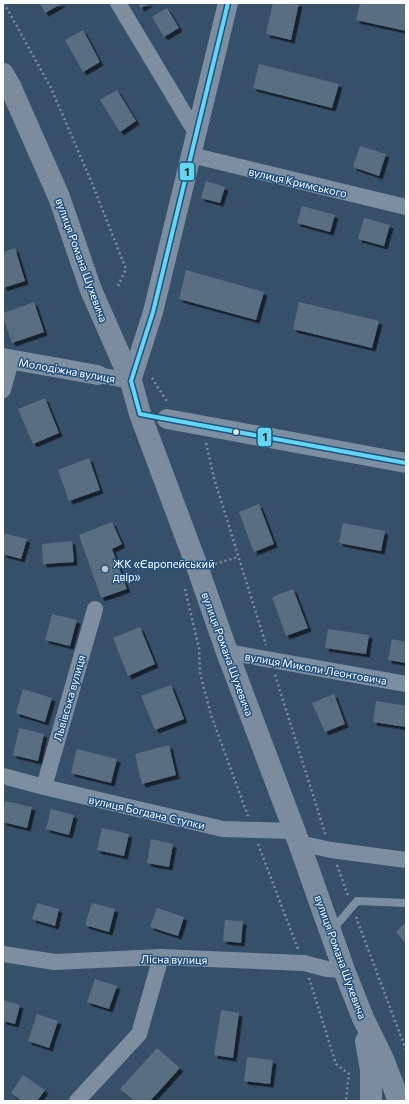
<svg xmlns="http://www.w3.org/2000/svg" width="409" height="1104" font-family="Commissioner,sans-serif">
	<style>
		.building { fill: #5a6e81; filter: url(#shadow) }
		.lines { fill: none; stroke-linecap: round; stroke-linejoin: round }
		.path { stroke: #7c8ea0; stroke-width: 2.5; stroke-dasharray: 2 3; stroke-linecap: butt }
		.service { stroke: #7c8ea0; stroke-width: 8 }
		.minor { stroke: #7c8ea0; stroke-width: 16 }
		.tertiary { stroke: #7c8ea0; stroke-width: 20 }
		.primary { stroke: #7b8c9e; stroke-width: 22 }
		.bus-1-casing { stroke: #21517f; stroke-width: 7 }
		.bus-1 { stroke: #60d8f3; stroke-width: 4 }
		.bus-dot { fill: #fff; stroke: #21517f; stroke-width: 1.5 }
		.poi-dot { fill: #b9c2ca; stroke: #21517f; stroke-width: 1.5 }
		.labels { text-anchor: middle; dominant-baseline: central; stroke-width: 3; stroke-linejoin: round; paint-order: stroke }
		.street-label { font-size: 11px; fill: #fff; stroke: #21517f }
		.poi-label { font-size: 11px; fill: #fff; stroke: #21517f; text-anchor: start }
		.line-badge { stroke: #21517f; stroke-width: 1.5 }
		.pale-badge-label { font-size: 11px; text-anchor: middle; font-weight: bold; fill: #111 }
	</style>
	<defs>
		<filter id="shadow"><feDropShadow dx="3.5" dy="3.5" stdDeviation="0" flood-color="#0009"/></filter>
	</defs>
	<rect width="100%" height="100%" fill="#375069"/>
	<path class="building" d="M 40,3 L 63,3 L 45,13 Z
		M 138,3 L 150,3 L 141,8 Z
		M 273,3 L 299,3 L 291,40 L 266,34 Z
		M 360,3 L 398,3 L 406,5 L 406,31 L 356,20 Z
		M 167,8 L 179,28 L 164,37 L 152,17 Z
		M 83,30 L 100,62 L 83,72 L 65,40 Z
		M 259,64 L 339,84 L 332,108 L 253,88 Z
		M 117,90 L 136,121 L 120,132 L 100,100 Z
		M 360,146 L 386,154 L 379,176 L 353,167 Z
		M 206,181 L 225,187 L 220,203 L 201,198 Z
		M 302,206 L 335,215 L 330,232 L 297,223 Z
		M 364,218 L 390,225 L 384,246 L 358,239 Z
		M 15,248 L 25,281 L 3,288 L 3,252 Z
		M 186,270 L 264,292 L 256,320 L 179,299 Z
		M 34,302 L 44,332 L 12,343 L 3,317 L 3,313 Z
		M 299,302 L 379,321 L 372,348 L 293,329 Z
		M 45,398 L 59,433 L 33,444 L 18,409 Z
		M 89,458 L 100,490 L 69,501 L 58,470 Z
		M 259,504 L 274,544 L 254,552 L 239,512 Z
		M 112,522 L 122,544 L 112,549 L 127,589 L 101,598 L 79,535 Z
		M 343,523 L 385,531 L 381,551 L 339,543 Z
		M 3,533 L 27,539 L 21,559 L 3,554 Z
		M 72,541 L 74,562 L 43,564 L 42,544 Z
		M 293,589 L 308,628 L 286,636 L 272,597 Z
		M 52,614 L 77,620 L 70,646 L 45,640 Z
		M 140,627 L 155,664 L 128,676 L 113,638 Z
		M 328,629 L 369,635 L 366,654 L 325,648 Z
		M 392,639 L 406,642 L 406,663 L 388,660 Z
		M 171,685 L 184,719 L 155,730 L 141,696 Z
		M 23,689 L 52,698 L 45,722 L 16,713 Z
		M 334,694 L 345,724 L 325,732 L 312,703 Z
		M 376,701 L 406,706 L 406,727 L 373,722 Z
		M 19,728 L 44,734 L 38,761 L 13,755 Z
		M 169,745 L 176,775 L 142,784 L 135,754 Z
		M 77,749 L 117,759 L 111,783 L 71,773 Z
		M 5,801 L 32,807 L 27,828 L 3,822 L 3,812 Z
		M 51,809 L 74,815 L 69,835 L 46,829 Z
		M 102,828 L 129,834 L 124,856 L 97,850 Z
		M 151,839 L 173,844 L 169,867 L 147,863 Z
		M 37,903 L 59,909 L 55,926 L 32,919 Z
		M 92,903 L 115,909 L 109,932 L 85,925 Z
		M 157,908 L 184,917 L 178,936 L 150,927 Z
		M 225,920 L 243,921 L 241,943 L 223,941 Z
		M 406,922 L 406,944 L 396,932 Z
		M 95,979 L 117,986 L 109,1009 L 87,1002 Z
		M 3,1000 L 20,1005 L 15,1024 L 3,1021 Z
		M 221,1010 L 239,1013 L 233,1058 L 214,1055 Z
		M 37,1014 L 58,1021 L 49,1048 L 28,1041 Z
		M 157,1048 L 180,1068 L 150,1101 L 134,1101 L 120,1089 Z
		M 247,1057 L 273,1060 L 270,1084 L 244,1081 Z
		M 23,1075 L 45,1090 L 37,1101 L 22,1101 L 11,1093 Z"/>
	<g class="lines">
		<path class="path" d="M 4,3 L 51,88 L 92,183 L 126,269 L 117,288
			M 152,378 L 168,403
			M 206,443 L 214,478 L 266,645
			M 215,564 L 238,557
			M 185,589 L 199,648 L 200,673 L 211,715 L 248,816
			M 275,675 L 326,836
			M 258,844 L 298,949
			M 337,865 L 348,896
			M 356,917 L 406,1050
			M 309,978 L 336,1064 L 349,1074 L 346,1101"/>
		<path class="service" d="M 333,929 L 357,901 L 406,903"/>
		<path class="minor" d="M 118,3 L 190,123 L 197,132
			M 191,155 L 406,207
			M 98,375 L 131,381
			M 3,390 L 11,360
			M 227,652 L 406,684
			M 3,776 L 44,787 L 223,829 L 294,831
			M 44,787 L 95,609
			M 299,843 L 331,850 L 406,860
			M 3,954 L 55,962 L 161,957 L 304,963 L 327,969 L 344,970
			M 77,1101 L 139,1034 L 161,957"/>
		<path class="tertiary" d="M 3,358 L 98,375
			M 131,381 L 153,312 L 228,3
			M 167,419 L 406,463"/>
		<path class="primary" d="M 3,74 L 10,86 L 59,197 L 91,290 L 131,381 L 140,414 L 198,569 L 227,652 L 299,843 L 344,970 L 363,1018 L 383,1059 L 399,1101
			M 366,1041 L 371,1070 L 371,1101"/>
		<g class="bus-1-casing">
			<path id="bus-1" d="M 228,3 L 153,312 L 131,381 L 140,414 L 406,463"/>
		</g>
		<use href="#bus-1" class="bus-1"/>
	</g>
	<circle class="bus-dot" cx="236" cy="432" r="3.5"/>
	<circle class="poi-dot" cx="105" cy="569" r="4"/>
	<g class="labels">
		<g class="street-label">
			<text transform="translate(298 182) rotate(13)">вулиця Кримського</text>
			<text transform="translate(82 260) rotate(70)">вулиця Романа Шухевича</text>
			<text transform="translate(67 370) rotate(10)">Молодіжна вулиця</text>
			<text transform="translate(228 654) rotate(70)">вулиця Романа Шухевича</text>
			<text transform="translate(316 668) rotate(10)">вулиця Миколи Леонтовича</text>
			<text transform="translate(69 698) rotate(-74)">Львівська вулиця</text>
			<text transform="translate(147 812) rotate(13)">вулиця Богдана Ступки</text>
			<text transform="translate(341 957) rotate(70)">вулиця Романа Шухевича</text>
			<text transform="translate(174 959) rotate(1)">Лісна вулиця</text>
		</g>
		<g class="poi-label">
			<text x="113" y="563">ЖК «Європейський<tspan x="113" dy="13">двір»</tspan></text>
		</g>
	</g>
	<g class="line-badge">
		<rect x="179" y="162" width="16" height="19" rx="4" fill="#60d8f3"/>
		<rect x="257" y="427" width="15" height="20" rx="4" fill="#60d8f3"/>
	</g>
	<g class="pale-badge-label">
		<text x="187" y="176">1</text>
		<text x="265" y="441">1</text>
	</g>
	<rect width="409" height="1104" fill="none" stroke="#ffffff" stroke-width="8"/>
</svg>
